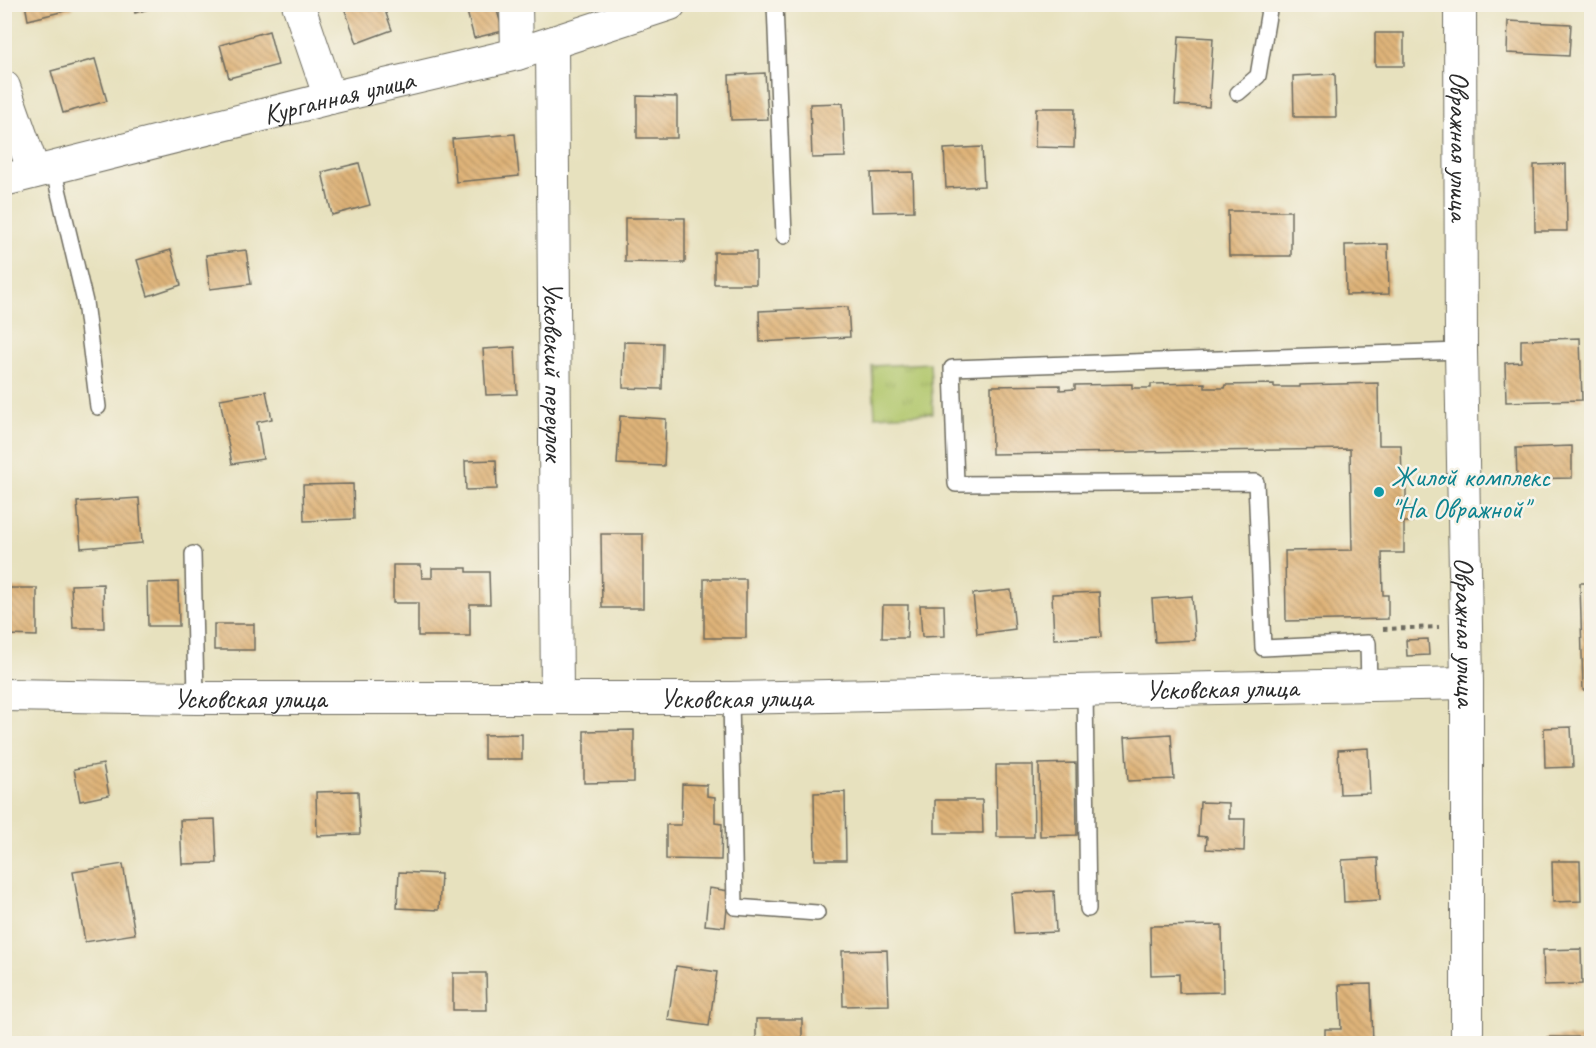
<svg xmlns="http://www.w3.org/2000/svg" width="1596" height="1048" font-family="Caveat,sans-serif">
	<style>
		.park { fill: url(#park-tufts); stroke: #6e784a; stroke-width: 1.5 }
		.building { fill: url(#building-back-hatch) }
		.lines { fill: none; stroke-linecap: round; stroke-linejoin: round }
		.service-casing { stroke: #6d6b5e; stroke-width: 18 }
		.minor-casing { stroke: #6d6b5e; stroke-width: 34 }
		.path { stroke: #6d6b5e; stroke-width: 4; stroke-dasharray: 4.5 4.5; stroke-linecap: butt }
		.service { stroke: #fff; stroke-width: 15 }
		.minor { stroke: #fff; stroke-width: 32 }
		.culture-dot { fill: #0f9aa8; stroke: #f7f3e8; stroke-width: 2 }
		.labels { text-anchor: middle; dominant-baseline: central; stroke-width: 5; stroke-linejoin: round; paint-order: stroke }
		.street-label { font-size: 28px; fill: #2b2b2b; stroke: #f7f3e8 }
		.culture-label { font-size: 28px; fill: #0d838f; stroke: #f7f3e8; text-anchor: start }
	</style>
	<defs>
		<pattern id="park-tufts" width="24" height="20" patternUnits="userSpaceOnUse" patternTransform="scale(1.5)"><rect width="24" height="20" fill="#b0c66a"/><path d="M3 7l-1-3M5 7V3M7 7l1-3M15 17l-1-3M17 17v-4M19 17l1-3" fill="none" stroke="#98aa5c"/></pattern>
		<pattern id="building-back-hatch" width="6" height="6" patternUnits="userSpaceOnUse" patternTransform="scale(1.5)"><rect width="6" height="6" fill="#dfb479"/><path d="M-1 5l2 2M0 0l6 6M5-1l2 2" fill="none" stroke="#b59363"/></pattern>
	</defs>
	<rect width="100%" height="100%" fill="#f7f3e8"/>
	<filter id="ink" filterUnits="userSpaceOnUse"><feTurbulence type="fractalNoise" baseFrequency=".0167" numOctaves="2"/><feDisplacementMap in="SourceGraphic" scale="12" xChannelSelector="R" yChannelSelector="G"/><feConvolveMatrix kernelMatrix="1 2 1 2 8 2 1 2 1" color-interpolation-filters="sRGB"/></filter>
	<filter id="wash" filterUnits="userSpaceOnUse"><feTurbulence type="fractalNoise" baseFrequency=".008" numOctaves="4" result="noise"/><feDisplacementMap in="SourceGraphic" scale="24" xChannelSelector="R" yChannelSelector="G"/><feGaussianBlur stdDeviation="1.35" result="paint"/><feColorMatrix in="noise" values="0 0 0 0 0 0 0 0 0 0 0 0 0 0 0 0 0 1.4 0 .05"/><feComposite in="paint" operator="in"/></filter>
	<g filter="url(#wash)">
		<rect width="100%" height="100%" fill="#e7e1be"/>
		<path class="park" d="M 930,363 L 933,413 L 875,416 L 872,366 Z"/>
		<g id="blocks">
			<path class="building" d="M 25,4 L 72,4 L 73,9 L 28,20 Z
				M 133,4 L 162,4 L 162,5 L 135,13 Z
				M 465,4 L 495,4 L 503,31 L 474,38 Z
				M 343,5 L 383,5 L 392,30 L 357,43 Z
				M 1508,21 L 1571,24 L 1569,56 L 1507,53 Z
				M 269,31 L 278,65 L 229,78 L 220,45 Z
				M 1375,33 L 1404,33 L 1404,66 L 1375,66 Z
				M 1179,36 L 1213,38 L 1209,107 L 1175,105 Z
				M 95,59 L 107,101 L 63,113 L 51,71 Z
				M 765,73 L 768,119 L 731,120 L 729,75 Z
				M 1335,74 L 1336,117 L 1294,117 L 1293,76 Z
				M 637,96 L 677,97 L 677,138 L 637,138 Z
				M 843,103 L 845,157 L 812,158 L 810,104 Z
				M 1036,108 L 1075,108 L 1074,148 L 1035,147 Z
				M 515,134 L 519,176 L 456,182 L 452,139 Z
				M 982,147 L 984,186 L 946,188 L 944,149 Z
				M 359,163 L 370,205 L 332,215 L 322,172 Z
				M 1566,164 L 1567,231 L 1535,231 L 1534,165 Z
				M 913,172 L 914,211 L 873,212 L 871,173 Z
				M 1228,211 L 1291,211 L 1291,256 L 1229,256 Z
				M 625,218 L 685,218 L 685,263 L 625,262 Z
				M 1388,244 L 1389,294 L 1346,295 L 1345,245 Z
				M 171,250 L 181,285 L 148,296 L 137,260 Z
				M 246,250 L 251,284 L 210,289 L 206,255 Z
				M 714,252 L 756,252 L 756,284 L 714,284 Z
				M 848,307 L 850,337 L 760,342 L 759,311 Z
				M 1580,338 L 1582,400 L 1506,402 L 1505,363 L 1521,362 L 1521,340 Z
				M 624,342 L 663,343 L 662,389 L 623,388 Z
				M 515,347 L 517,394 L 486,395 L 483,349 Z
				M 1205,383 L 1205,388 L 1224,388 L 1225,385 L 1274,384 L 1274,387 L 1300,387 L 1300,385 L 1378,383 L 1379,445 L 1401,445 L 1402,477 L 1406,477 L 1406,507 L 1412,507 L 1412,522 L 1404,522 L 1404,553 L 1382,553 L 1383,595 L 1388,595 L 1388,619 L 1286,621 L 1285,551 L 1352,550 L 1350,449 L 992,454 L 991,386 L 1060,385 L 1060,390 L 1075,389 L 1075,385 L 1132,384 L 1132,388 L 1151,388 L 1151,384 Z
				M 266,391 L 272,419 L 257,422 L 263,459 L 232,464 L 220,399 Z
				M 620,416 L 666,419 L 664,466 L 617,464 Z
				M 1572,446 L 1572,478 L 1517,479 L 1516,448 Z
				M 496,460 L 497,489 L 466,490 L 465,461 Z
				M 353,484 L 354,519 L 304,521 L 303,485 Z
				M 139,498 L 142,543 L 81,548 L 77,502 Z
				M 601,534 L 643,534 L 643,608 L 602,608 Z
				M 393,565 L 421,565 L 422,578 L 432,578 L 432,568 L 467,568 L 467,572 L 489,572 L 490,604 L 470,604 L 470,636 L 418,636 L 418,603 L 393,603 Z
				M 704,579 L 746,579 L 746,638 L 704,638 Z
				M 178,582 L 179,626 L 148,626 L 147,583 Z
				M 1580,583 L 1592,583 L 1592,690 L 1583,690 Z
				M 103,584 L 104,628 L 73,628 L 71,585 Z
				M 8,588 L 37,588 L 37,636 L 8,635 Z
				M 1011,590 L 1015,629 L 977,634 L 973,594 Z
				M 1099,592 L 1101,637 L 1054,639 L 1052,594 Z
				M 1192,596 L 1195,640 L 1155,642 L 1152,599 Z
				M 883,605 L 908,605 L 907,638 L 882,638 Z
				M 920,605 L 944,605 L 945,636 L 922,637 Z
				M 214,624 L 254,624 L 254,650 L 214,650 Z
				M 1428,639 L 1429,655 L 1407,656 L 1406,640 Z
				M 1571,727 L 1573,767 L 1545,768 L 1544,728 Z
				M 634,730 L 634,782 L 584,783 L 584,731 Z
				M 522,734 L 522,759 L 484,759 L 484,735 Z
				M 1171,734 L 1174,779 L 1128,781 L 1125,737 Z
				M 1368,748 L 1370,793 L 1340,794 L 1338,750 Z
				M 1076,763 L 1077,835 L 1040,836 L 1039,764 Z
				M 103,764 L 109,795 L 80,801 L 74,769 Z
				M 996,765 L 1033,765 L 1034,837 L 997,837 Z
				M 682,784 L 707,785 L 707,796 L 715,797 L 715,823 L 722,824 L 721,860 L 666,859 L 666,825 L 681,825 Z
				M 358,791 L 360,834 L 317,836 L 316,792 Z
				M 845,792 L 846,860 L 815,860 L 814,793 Z
				M 935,800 L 982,800 L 983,833 L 935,833 Z
				M 1200,802 L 1229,803 L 1229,819 L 1245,819 L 1244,851 L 1206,849 L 1207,837 L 1198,836 Z
				M 215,819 L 217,863 L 182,864 L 180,820 Z
				M 1378,858 L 1380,900 L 1344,902 L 1342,860 Z
				M 1552,861 L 1580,861 L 1581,901 L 1553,902 Z
				M 123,864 L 135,934 L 85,942 L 73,872 Z
				M 399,872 L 441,874 L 439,910 L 397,908 Z
				M 709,888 L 729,891 L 725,927 L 705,925 Z
				M 1054,891 L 1056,932 L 1014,934 L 1011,893 Z
				M 1222,925 L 1223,992 L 1179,993 L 1179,974 L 1151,975 L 1150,926 Z
				M 1581,949 L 1582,984 L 1544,985 L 1543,950 Z
				M 887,950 L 889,1005 L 843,1006 L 842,951 Z
				M 676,966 L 717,972 L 709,1026 L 668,1020 Z
				M 453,973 L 486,973 L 487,1010 L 453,1010 Z
				M 1371,984 L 1373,1044 L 1325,1044 L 1325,1029 L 1341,1029 L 1339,985 Z
				M 756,1019 L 802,1019 L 802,1044 L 756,1044 Z
				M 1547,1037 L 1591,1037 L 1591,1044 L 1547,1044 Z"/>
		</g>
	</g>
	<g filter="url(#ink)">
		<use href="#blocks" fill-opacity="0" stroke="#6d6b5e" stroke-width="1.5"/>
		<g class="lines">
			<g class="service-casing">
				<path id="service" d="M 775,4 L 784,236
					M 1238,93 L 1258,76 L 1270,4
					M 53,168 L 85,302 L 98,407
					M 193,554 L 196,698
					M 1369,685 L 1368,643 L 1263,648 L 1256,482 L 956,484 L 952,368 L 1461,351
					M 1085,691 L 1088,909
					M 731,698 L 735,907 L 817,913"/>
			</g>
			<g class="minor-casing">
				<g id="minor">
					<path d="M 298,4 L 330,98"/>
					<path d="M 516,4 L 517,54"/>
					<path id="s1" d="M 1460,4 L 1461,351 L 1467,683 L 1467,1044"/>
					<path id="s2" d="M 552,44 L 557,698"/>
					<path d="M 4,87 L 34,172"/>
					<path id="s3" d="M 4,180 L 330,98 L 517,54 L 670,4"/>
					<path id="s4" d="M 4,695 L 196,698 L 731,698 L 1467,683"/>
				</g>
			</g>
			<path class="path" d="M 1383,629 L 1439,627"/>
			<use href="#service" class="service"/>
			<use href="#minor" class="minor"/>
		</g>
	</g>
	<circle class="culture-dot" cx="1379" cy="492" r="6"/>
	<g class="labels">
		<g class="street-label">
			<text stroke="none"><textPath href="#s3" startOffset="345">Курганная улица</textPath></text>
			<text stroke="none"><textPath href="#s1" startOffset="142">Овражная улица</textPath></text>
			<text stroke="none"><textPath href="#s2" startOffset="327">Усковский переулок</textPath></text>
			<text stroke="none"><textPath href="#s1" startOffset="628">Овражная улица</textPath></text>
			<text stroke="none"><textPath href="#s4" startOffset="1218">Усковская улица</textPath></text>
			<text stroke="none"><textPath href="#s4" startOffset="732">Усковская улица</textPath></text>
			<text stroke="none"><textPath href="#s4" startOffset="246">Усковская улица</textPath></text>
		</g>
		<g class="culture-label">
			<text x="1391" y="476">Жилой комплекс<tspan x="1391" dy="32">"На Овражной"</tspan></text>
		</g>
	</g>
	<rect width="1596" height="1048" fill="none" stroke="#f7f3e8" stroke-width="24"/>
</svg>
